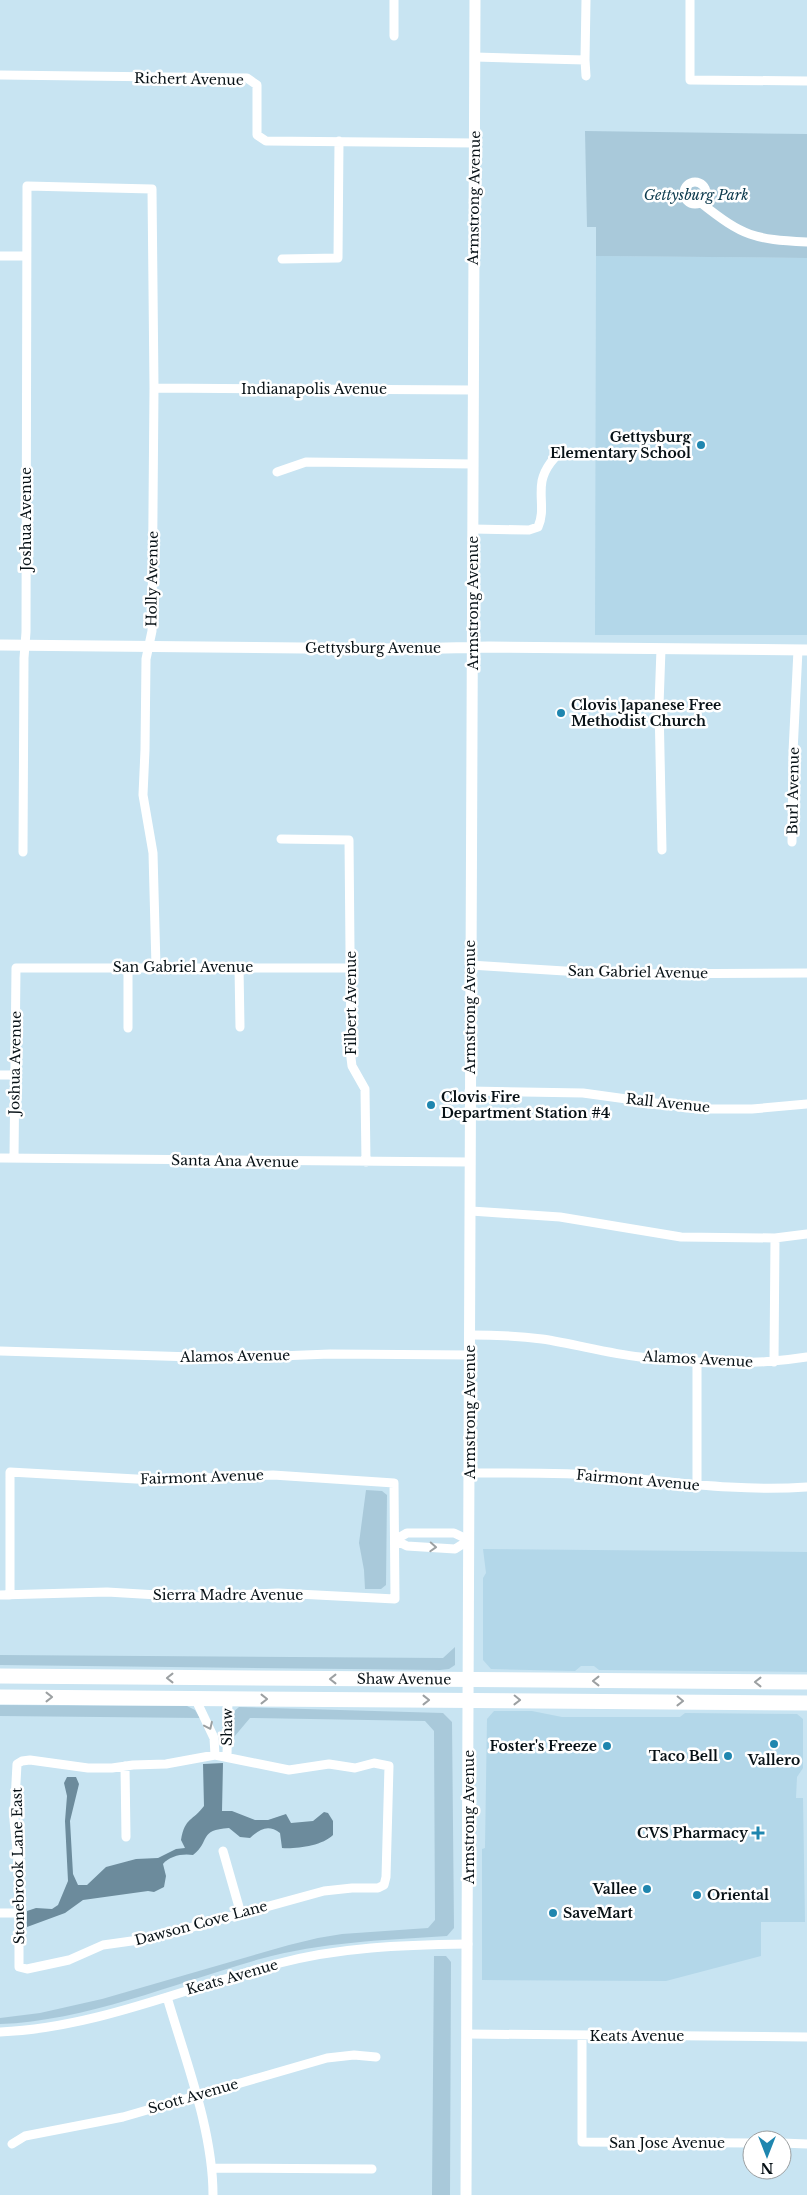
<svg xmlns="http://www.w3.org/2000/svg" width="807" height="2195" font-family="'Libre Baskerville',serif">
	<style>
		.built { fill: #b3d7e9 }
		.green { fill: #a9c9da }
		.water { fill: #6c8b9c }
		.lines { fill: none; stroke-linecap: round; stroke-linejoin: round }
		.minor { stroke: #fff; stroke-width: 9 }
		.tertiary { stroke: #fff; stroke-width: 11 }
		.primary { stroke: #fff; stroke-width: 15 }
		.oneway { stroke: #9ca0a2 }
		.poi-dot { fill: #1f86af; stroke: #fff; stroke-width: 2 }
		.labels { text-anchor: middle; dominant-baseline: central; stroke-width: 5; stroke-linejoin: round; paint-order: stroke }
		.street-label { font-size: 14px; fill: #071116; stroke: #fff }
		.park-label { font-size: 14px; font-style: italic; fill: #0c3a4d; stroke: #fff }
		.poi-label { font-size: 14px; font-weight: bold; fill: #071116; stroke: #fff; text-anchor: end }
	</style>
	<rect width="100%" height="100%" fill="#c8e4f2"/>
	<path class="built" d="M 596,256 L 807,258 L 807,635 L 595,635 Z
		M 483,1549 L 807,1552 L 807,1672 L 599,1670 L 594,1666 L 581,1666 L 575,1671 L 491,1669 L 483,1660 L 483,1578 L 486,1573 Z
		M 494,1711 L 532,1711 L 562,1717 L 680,1717 L 685,1713 L 797,1714 L 803,1719 L 803,1768 L 797,1777 L 796,1798 L 803,1798 L 805,1922 L 761,1922 L 761,1956 L 666,1981 L 482,1980 L 482,1849 L 485,1848 L 487,1719 Z"/>
	<path class="green" d="M 585,131 L 807,134 L 807,258 L 596,256 L 596,227 L 587,227 Z
		M 366,1490 L 382,1491 L 387,1495 L 386,1585 L 381,1589 L 365,1589 L 364,1570 L 359,1543 Z
		M 455,1647 L 455,1665 L 449,1669 L 440,1670 L 0,1665 L 0,1655 L 443,1658 Z
		M 0,1705 L 187,1706 L 195,1710 L 200,1718 L 0,1716 Z
		M 239,1707 L 443,1713 L 452,1722 L 454,1928 L 447,1936 C 384,1940 322,1942 260,1959 C 178,1982 85,2021 0,2024 L 0,2018 L 40,2013 L 102,1999 L 289,1945 L 318,1938 L 342,1934 L 428,1928 L 435,1920 L 434,1731 L 425,1721 L 250,1718 L 234,1737 L 232,1713 Z
		M 434,1956 L 446,1956 L 451,1962 L 450,2195 L 432,2195 Z"/>
	<path class="water" d="M 223,1763 L 222,1811 L 232,1811 L 255,1820 L 268,1820 L 286,1814 L 291,1823 L 313,1821 L 324,1812 L 328,1813 L 333,1821 L 333,1835 C 322,1846 296,1849 282,1848 L 280,1833 C 268,1824 260,1829 250,1838 L 240,1837 L 229,1828 C 198,1830 211,1841 193,1855 C 183,1853 169,1856 163,1864 L 166,1876 L 164,1887 L 154,1892 L 148,1891 L 83,1900 L 65,1913 L 27,1927 L 27,1911 L 36,1908 L 52,1909 L 58,1905 L 68,1881 L 65,1821 L 67,1796 L 64,1783 L 67,1777 L 76,1777 L 79,1784 L 70,1821 L 73,1874 L 78,1885 L 87,1885 L 106,1867 L 136,1859 L 158,1858 L 176,1849 L 185,1848 L 181,1840 C 185,1817 193,1821 204,1806 L 203,1764 Z"/>
	<g class="lines">
		<path class="minor" d="M 394,0 L 394,36
			M 690,0 L 690,80 L 807,81
			M 475,57 L 585,60 L 586,0
			M 585,60 L 586,76
			M 0,75 L 247,78 L 257,85 L 257,135 L 266,141 L 475,143
			M684 193a11 11 0 1 1 22 0a11 11 0 1 1-22 0Z
			M 701,203 C 744,237 753,239 807,242
			M 0,256 L 26,256
			M 282,259 L 338,258 L 339,141
			M 154,388 L 473,390
			M 277,472 L 306,462 L 473,464
			M 473,529 L 529,530 L 538,527 C 545,512 539,497 542,481 C 545,467 554,458 563,449
			M 661,649 L 659,705 L 662,850
			M 281,839 L 349,840 L 351,1058 L 352,1066 L 365,1089 L 366,1162
			M 792,842 L 793,752 L 798,650
			M 23,852 L 24,658 L 26,632 L 27,186 L 152,189 L 154,388 L 152,631 L 146,659 L 145,750 L 143,795 L 153,853 L 156,967
			M 470,965 L 613,974 L 807,973
			M 239,967 L 240,1027
			M 128,968 L 128,1028
			M 0,1075 L 15,1075
			M 469,1091 L 583,1093 L 699,1109 L 752,1109 L 807,1104
			M 0,1158 L 470,1162
			M 14,1158 L 16,968 L 350,968
			M 471,1211 L 560,1217 L 681,1237 L 775,1238 L 807,1234
			M 470,1335 C 495,1335 518,1336 542,1339 C 575,1344 607,1353 640,1357 C 695,1364 752,1366 807,1357
			M 0,1351 L 226,1358 L 330,1354 L 470,1355
			M 774,1362 L 775,1238
			M 469,1473 C 516,1473 563,1472 610,1476 C 676,1482 740,1492 807,1487
			M 697,1486 L 697,1362
			M 395,1540 L 407,1546 L 455,1549 L 469,1540
			M 395,1540 L 407,1533 L 454,1533 L 469,1540
			M 0,1595 L 107,1592 L 192,1597 L 278,1593 L 395,1599 L 394,1483 L 273,1475 L 154,1480 L 10,1472 L 10,1595
			M 195,1698 L 214,1738 L 215,1755
			M 215,1755 L 289,1770 L 329,1764 L 355,1768 L 374,1763 L 389,1766 L 386,1877 L 384,1885 L 378,1888 L 352,1888 L 324,1891 L 153,1938 L 103,1945 L 69,1960 L 27,1969 L 19,1967 L 19,1871 L 14,1820 L 17,1764 L 22,1761 L 30,1760 L 88,1768 L 112,1768 L 133,1765 L 166,1764 Z
			M 227,1756 L 228,1699
			M 125,1766 L 126,1837
			M 223,1851 L 241,1914
			M 0,1913 L 19,1913
			M 167,1997 C 185,2059 213,2130 213,2195
			M 0,2032 C 95,2028 185,1988 276,1964 C 339,1947 403,1945 468,1944
			M 467,2034 L 807,2037
			M 582,2036 L 582,2142 L 752,2143
			M 782,2143 L 807,2144
			M 12,2144 L 25,2136 L 123,2117 L 327,2058 L 354,2055 L 376,2057
			M 213,2168 L 372,2169"/>
		<path class="tertiary" d="M 0,645 L 402,649 L 489,647 L 807,650
			M 466,2195 L 475,0"/>
		<g class="primary">
			<path id="s1" d="M 0,1676 L 807,1682"/>
			<path d="M 0,1697 L 807,1703"/>
		</g>
	</g>
	<defs><path id="oneway-chevron" d="M-2-3.5L2.5 0L-2 3.5" fill="none" stroke-width="1.6" stroke-linecap="round" stroke-linejoin="round" transform="scale(1.25)"/></defs>
	<g class="oneway">
		<use href="#oneway-chevron" transform="translate(433 1547) rotate(3)"/>
		<use href="#oneway-chevron" transform="translate(170 1678) rotate(-180)"/>
		<use href="#oneway-chevron" transform="translate(333 1679) rotate(-180)"/>
		<use href="#oneway-chevron" transform="translate(596 1681) rotate(-180)"/>
		<use href="#oneway-chevron" transform="translate(758 1682) rotate(-180)"/>
		<use href="#oneway-chevron" transform="translate(49 1697)"/>
		<use href="#oneway-chevron" transform="translate(264 1699)"/>
		<use href="#oneway-chevron" transform="translate(426 1700)"/>
		<use href="#oneway-chevron" transform="translate(517 1700) rotate(1)"/>
		<use href="#oneway-chevron" transform="translate(680 1701) rotate(1)"/>
		<use href="#oneway-chevron" transform="translate(209 1726) rotate(65)"/>
	</g>
	<g class="poi-dot">
		<circle cx="701" cy="445" r="5"/>
		<circle cx="561" cy="713" r="5"/>
		<circle cx="431" cy="1105" r="5"/>
		<circle cx="774" cy="1744" r="5"/>
		<circle cx="607" cy="1746" r="5"/>
		<circle cx="728" cy="1756" r="5"/>
		<path d="M755.5 1825.5h5v5h5v5h-5v5h-5v-5h-5v-5h5z"/>
		<circle cx="647" cy="1889" r="5"/>
		<circle cx="697" cy="1895" r="5"/>
		<circle cx="553" cy="1913" r="5"/>
	</g>
	<g class="labels">
		<g class="street-label">
			<text transform="translate(189 79) rotate(1)">Richert Avenue</text>
			<text transform="translate(474 198) rotate(-89)">Armstrong Avenue</text>
			<text x="314" y="389">Indianapolis Avenue</text>
			<text transform="translate(26 519) rotate(-90)">Joshua Avenue</text>
			<text transform="translate(152 579) rotate(-89)">Holly Avenue</text>
			<text transform="translate(473 603) rotate(-90)">Armstrong Avenue</text>
			<text x="373" y="648">Gettysburg Avenue</text>
			<text transform="translate(793 791) rotate(-89)">Burl Avenue</text>
			<text x="183" y="967">San Gabriel Avenue</text>
			<text transform="translate(638 972) rotate(1)">San Gabriel Avenue</text>
			<text transform="translate(351 1003) rotate(-90)">Filbert Avenue</text>
			<text transform="translate(470 1007) rotate(-90)">Armstrong Avenue</text>
			<text transform="translate(15 1063) rotate(-89)">Joshua Avenue</text>
			<text transform="translate(668 1103) rotate(6)">Rall Avenue</text>
			<text transform="translate(235 1161) rotate(1)">Santa Ana Avenue</text>
			<text transform="translate(235 1356) rotate(-1)">Alamos Avenue</text>
			<text transform="translate(698 1359) rotate(3)">Alamos Avenue</text>
			<text transform="translate(470 1412) rotate(-90)">Armstrong Avenue</text>
			<text transform="translate(202 1477) rotate(-2)">Fairmont Avenue</text>
			<text transform="translate(638 1480) rotate(5)">Fairmont Avenue</text>
			<text x="228" y="1595">Sierra Madre Avenue</text>
			<text stroke="none"><textPath href="#s1" startOffset="404">Shaw Avenue</textPath></text>
			<text transform="translate(227 1727) rotate(-89)">Shaw</text>
			<text transform="translate(469 1817) rotate(-90)">Armstrong Avenue</text>
			<text transform="translate(18 1866) rotate(-91)">Stonebrook Lane East</text>
			<text transform="translate(201 1923) rotate(-15)">Dawson Cove Lane</text>
			<text transform="translate(232 1977) rotate(-16)">Keats Avenue</text>
			<text x="637" y="2036">Keats Avenue</text>
			<text transform="translate(193 2096) rotate(-16)">Scott Avenue</text>
			<text x="667" y="2143">San Jose Avenue</text>
		</g>
		<g class="park-label">
			<text x="696" y="195">Gettysburg Park</text>
		</g>
		<g class="poi-label">
			<text x="691" y="437">Gettysburg<tspan x="691" dy="16">Elementary School</tspan></text>
			<text x="571" y="705" text-anchor="start">Clovis Japanese Free<tspan x="571" dy="16">Methodist Church</tspan></text>
			<text x="441" y="1097" text-anchor="start">Clovis Fire<tspan x="441" dy="16">Department Station #4</tspan></text>
			<text x="597" y="1746">Foster's Freeze</text>
			<text x="718" y="1756">Taco Bell</text>
			<text x="774" y="1760" text-anchor="middle">Vallero</text>
			<text x="748" y="1833">CVS Pharmacy</text>
			<text x="637" y="1889">Vallee</text>
			<text x="707" y="1895" text-anchor="start">Oriental</text>
			<text x="563" y="1913" text-anchor="start">SaveMart</text>
		</g>
	</g>
	<g transform="translate(767 2155) rotate(180)"><circle r="24" fill="#ffffff" stroke="#9ca0a2"/>
	<path d="M0-4L9 19L0 12L-9 19Z" fill="#1f86af"/>
	<text y="-8" font-size="14" font-weight="bold" text-anchor="middle" fill="#071116">N</text>
	</g>
</svg>
